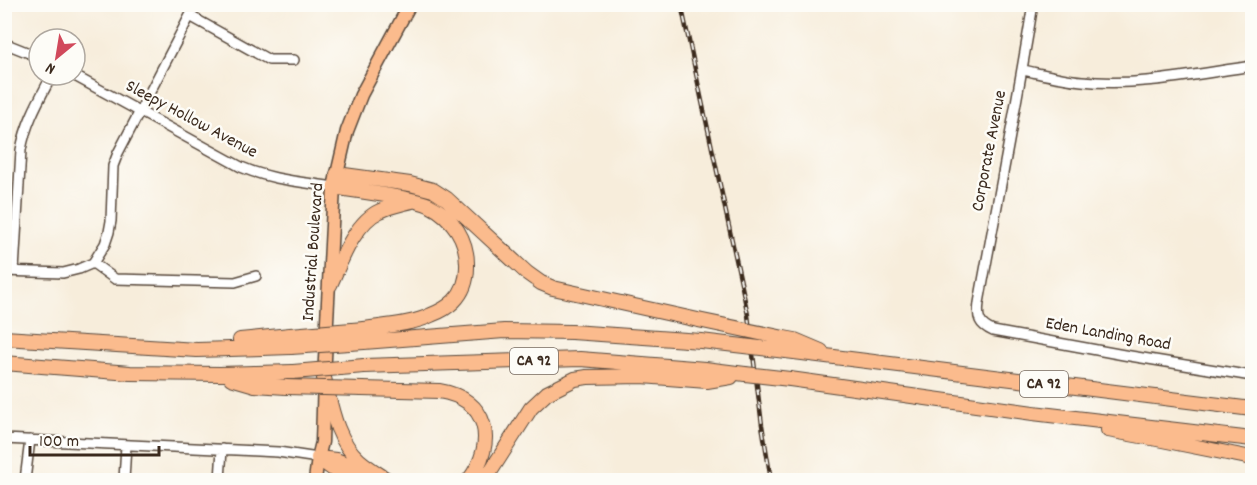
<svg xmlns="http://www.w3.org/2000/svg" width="1257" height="485" font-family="Dekko,sans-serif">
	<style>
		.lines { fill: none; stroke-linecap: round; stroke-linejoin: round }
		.minor-casing { stroke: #57473a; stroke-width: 12 }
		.major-casing { stroke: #57473a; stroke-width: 15 }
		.highway-casing { stroke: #57473a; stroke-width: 16 }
		.minor { stroke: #fff; stroke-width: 9 }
		.major { stroke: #fbbb8d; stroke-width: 12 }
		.highway { stroke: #fbbb8d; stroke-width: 14 }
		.rail-casing { stroke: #3b2a1e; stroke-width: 4.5 }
		.rail { stroke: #fdfcf7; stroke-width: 2; stroke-dasharray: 7; stroke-linecap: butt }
		.highway-bridge-casing { stroke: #57473a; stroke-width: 16; stroke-linecap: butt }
		.highway-bridge { stroke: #fbbb8d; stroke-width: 14 }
		.labels { text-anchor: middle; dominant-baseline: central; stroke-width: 5; stroke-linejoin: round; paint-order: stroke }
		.shield { fill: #fdfcf7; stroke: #75695f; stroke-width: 1.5 }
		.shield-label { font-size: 16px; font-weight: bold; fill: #3b2a1e }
		.street-label { font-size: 18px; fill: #3b2a1e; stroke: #fdfcf7 }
	</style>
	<rect width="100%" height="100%" fill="#fdfcf7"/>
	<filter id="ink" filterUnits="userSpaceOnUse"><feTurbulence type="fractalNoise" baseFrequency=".0167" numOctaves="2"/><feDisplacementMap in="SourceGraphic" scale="12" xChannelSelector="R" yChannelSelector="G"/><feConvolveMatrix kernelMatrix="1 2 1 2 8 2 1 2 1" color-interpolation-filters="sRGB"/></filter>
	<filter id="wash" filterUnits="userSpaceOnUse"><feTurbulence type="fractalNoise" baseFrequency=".008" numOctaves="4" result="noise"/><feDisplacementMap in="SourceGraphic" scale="24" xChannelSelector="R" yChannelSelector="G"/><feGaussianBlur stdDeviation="1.35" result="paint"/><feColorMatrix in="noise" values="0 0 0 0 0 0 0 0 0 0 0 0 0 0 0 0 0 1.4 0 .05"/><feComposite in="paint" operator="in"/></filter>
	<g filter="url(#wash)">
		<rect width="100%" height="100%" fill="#f7eddb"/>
	</g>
	<g filter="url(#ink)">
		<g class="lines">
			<g class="minor-casing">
				<path id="minor" d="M 1033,4 C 1017,104 997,203 979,303 C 977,318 979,325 993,331 L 1124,355 L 1252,376
					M 190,16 L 269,60 L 294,60
					M 4,43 L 39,57
					M 1023,70 C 1042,74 1062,79 1082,81 C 1139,87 1196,74 1252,66
					M 73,75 L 241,167 C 271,180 303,182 334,187
					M 93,263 L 105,244 L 109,232 L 111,221 L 113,166 L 118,153 L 196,4
					M 93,263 L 115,279 L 235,282 L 256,276
					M 4,271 L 63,273 L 79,269 L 93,263
					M 14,271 L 21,150 C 26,122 39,100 52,75
					M 4,439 L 278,452 L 318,458
					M 25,480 L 30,440
					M 124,480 L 126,445
					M 220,480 L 222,449"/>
			</g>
			<g class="major-casing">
				<path id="major" d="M 315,480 L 318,458 L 322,442 L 324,378 L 334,187 L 347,131 L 361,95 L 410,4"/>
			</g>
			<g class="highway-casing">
				<path id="highway" d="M 337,174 L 410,184 L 433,190 L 447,199 L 527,273 L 541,283 L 553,288 L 698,320
					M 334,187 C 357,191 380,194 402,198 C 411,200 420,201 429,205 C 453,217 468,240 467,267 C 467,279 463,292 454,301 C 448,307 439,312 431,315 C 414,324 384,326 364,329
					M 330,285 C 341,261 355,222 380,211 C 390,206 401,204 412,201
					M 4,338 L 197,350 L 291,347
					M 784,338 L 795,340 L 821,351
					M 240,340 L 290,335
					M 364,342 L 504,331 L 572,332 L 701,341
					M 786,351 L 1252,409
					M 4,363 L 130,373 L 220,374 L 293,372
					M 364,366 L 580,359 L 705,369 L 745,374
					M 231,378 L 255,385 L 286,387
					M 324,378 C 331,406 336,440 359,460 C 367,467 377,473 386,479
					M 790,379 L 1033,413 L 1252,439
					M 362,389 L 439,391 C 489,399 497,443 469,480
					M 1108,430 L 1157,439 L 1252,458
					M 318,458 L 336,460 L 367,472
					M 319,459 L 333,469 L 357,480
					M 485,480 L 531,408 L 547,393 L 575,379 L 587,377 L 642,376 L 707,381 L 731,377"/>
			</g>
			<use href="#minor" class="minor"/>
			<use href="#major" class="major"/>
			<use href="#highway" class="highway"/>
			<g class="rail-casing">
				<path id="rail" d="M 681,4 L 748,315 L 762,425 L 771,480"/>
			</g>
			<use href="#rail" class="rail"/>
			<g class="highway-bridge-casing">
				<path id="highway-bridge" d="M 698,320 L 784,338
					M 290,335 L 364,329
					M 701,341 L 786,351
					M 291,347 L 364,342
					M 293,372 L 364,366
					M 745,374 L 790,379
					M 286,387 L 362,389"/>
			</g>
			<use href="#highway-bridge" class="highway-bridge"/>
		</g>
	</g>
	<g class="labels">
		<g class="shield">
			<rect x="510" y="348" width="48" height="26" rx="4.5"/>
			<rect x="1020" y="371" width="48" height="26" rx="4.5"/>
		</g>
		<g class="shield-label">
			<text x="534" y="361">CA 92</text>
			<text x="1044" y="384">CA 92</text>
		</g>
		<g class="street-label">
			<text transform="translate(191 120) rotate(28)">Sleepy Hollow Avenue</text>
			<text transform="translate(990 151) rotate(-79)">Corporate Avenue</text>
			<text transform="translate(314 252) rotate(-86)">Industrial Boulevard</text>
			<text transform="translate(1108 335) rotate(10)">Eden Landing Road</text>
		</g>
	</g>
	<rect width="1257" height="485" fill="none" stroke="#fdfcf7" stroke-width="24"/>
	<g transform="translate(57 57) rotate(210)"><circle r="28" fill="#fdfcf7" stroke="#afa8a0" stroke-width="1.5"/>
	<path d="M0-4.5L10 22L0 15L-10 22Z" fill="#d1495b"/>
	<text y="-9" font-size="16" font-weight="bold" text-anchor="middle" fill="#3b2a1e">N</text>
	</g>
	<path d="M30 446v9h129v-9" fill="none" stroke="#3b2a1e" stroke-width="3"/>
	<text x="39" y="446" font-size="18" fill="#3b2a1e" stroke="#fdfcf7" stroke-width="4.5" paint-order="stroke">100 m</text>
</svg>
